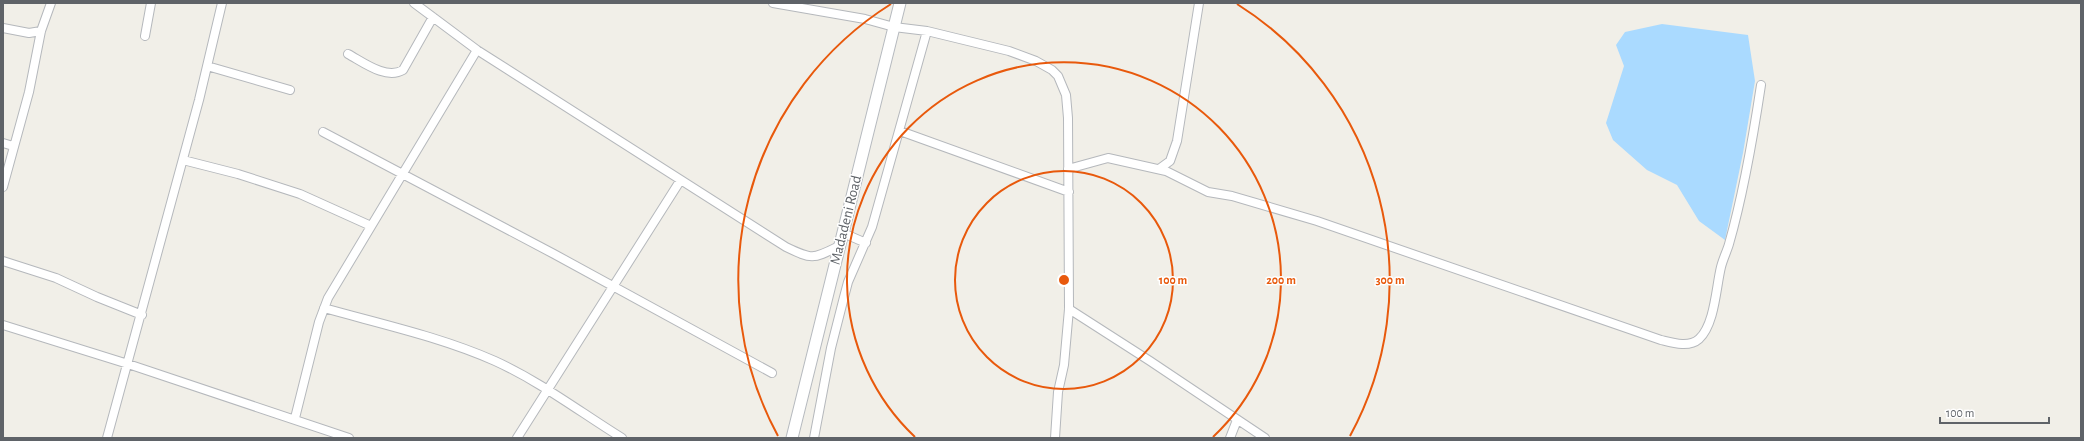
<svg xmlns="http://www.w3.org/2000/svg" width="2084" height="441" font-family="'Alegreya Sans',sans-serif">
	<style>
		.water { fill: #aadaff }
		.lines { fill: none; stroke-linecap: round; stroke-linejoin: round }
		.street-casing { stroke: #b5b8bc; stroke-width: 10 }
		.secondary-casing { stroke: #b6babf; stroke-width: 13 }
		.street { stroke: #fff; stroke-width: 8 }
		.secondary { stroke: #fff; stroke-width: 11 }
		.ring { fill: none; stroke: #e8590c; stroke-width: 2 }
		.labels { text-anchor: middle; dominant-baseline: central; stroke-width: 3; stroke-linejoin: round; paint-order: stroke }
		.street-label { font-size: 15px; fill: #5f6368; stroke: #fff }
		.centre { fill: #e8590c; stroke: #fff; stroke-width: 2 }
		.ring-label { font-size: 12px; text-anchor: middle; font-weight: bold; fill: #e8590c; stroke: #fff; stroke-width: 3; stroke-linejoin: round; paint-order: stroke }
	</style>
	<rect width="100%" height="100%" fill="#f1efe8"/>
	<path class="water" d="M 1662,24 L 1748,35 L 1755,81 L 1743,153 L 1725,240 L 1699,221 L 1677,185 L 1647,170 L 1613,140 L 1606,123 L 1624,66 L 1616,45 L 1625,32 Z"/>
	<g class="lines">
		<g class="street-casing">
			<path id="street" d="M 414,3 L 477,50 L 786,247 C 813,260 813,259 839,246
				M 773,3 L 865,19 L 894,27 L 927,31 L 1009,51 L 1036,61 L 1052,70 L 1058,76 L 1066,95 L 1068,118 L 1069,309 L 1064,365 L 1058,392 L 1055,438
				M 3,28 L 29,33 L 41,31
				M 145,36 L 151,3
				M 348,54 C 363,62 386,80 403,70 L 433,17
				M 207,66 L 290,90
				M 900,131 L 1069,192
				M 323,132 L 554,254 L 772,373
				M 3,143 L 13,146
				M 183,160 L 238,174 L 300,194 L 371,226
				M 1068,169 L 1108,158 L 1166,171 L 1208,192 L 1232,196 L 1317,221 L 1661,340 C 1673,343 1689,348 1699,339 C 1715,324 1716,287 1721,267 C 1723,259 1727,251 1729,244 C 1744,192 1753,138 1761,85
				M 1159,169 L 1170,161 L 1177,141 L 1199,3
				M 3,187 L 29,92 L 41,31 L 51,3
				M 843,233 L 866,243
				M 3,261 L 56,278 L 97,297 L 142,315
				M 324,308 C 381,324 441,337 495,361 C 541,382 580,412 622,438
				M 1069,309 L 1150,361 L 1265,438
				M 3,325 L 128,364 L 349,438
				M 295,418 L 319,322 L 328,298 L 477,50
				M 107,438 L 199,100 L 222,3
				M 517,438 L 680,181
				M 814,438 L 831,348 L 843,301 L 848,282 L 872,227 L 927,31
				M 1230,438 L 1237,420"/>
		</g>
		<g class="secondary-casing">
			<path id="secondary" d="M 792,438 L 900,3"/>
		</g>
		<use href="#street" class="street"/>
		<use href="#secondary" class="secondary"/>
	</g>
	<g class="ring">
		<circle cx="1064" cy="280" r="109"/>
		<path d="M915 437A217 217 0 1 1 1213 437"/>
		<path d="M778 436A326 326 0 0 1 891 4M1237 4A326 326 0 0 1 1350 436"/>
	</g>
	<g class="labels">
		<g class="street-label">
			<text transform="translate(846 220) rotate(-76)">Madadeni Road</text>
		</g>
	</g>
	<circle cx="1064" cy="280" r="6" class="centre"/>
	<g class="ring-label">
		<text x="1173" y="284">100 m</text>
		<text x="1281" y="284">200 m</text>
		<text x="1390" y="284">300 m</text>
	</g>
	<rect width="2084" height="441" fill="none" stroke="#5f6368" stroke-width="8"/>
	<path d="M1940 417v6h109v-6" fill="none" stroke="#5f6368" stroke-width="2"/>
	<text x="1946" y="417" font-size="12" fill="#5f6368" stroke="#ffffff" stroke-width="3" paint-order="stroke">100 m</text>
</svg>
